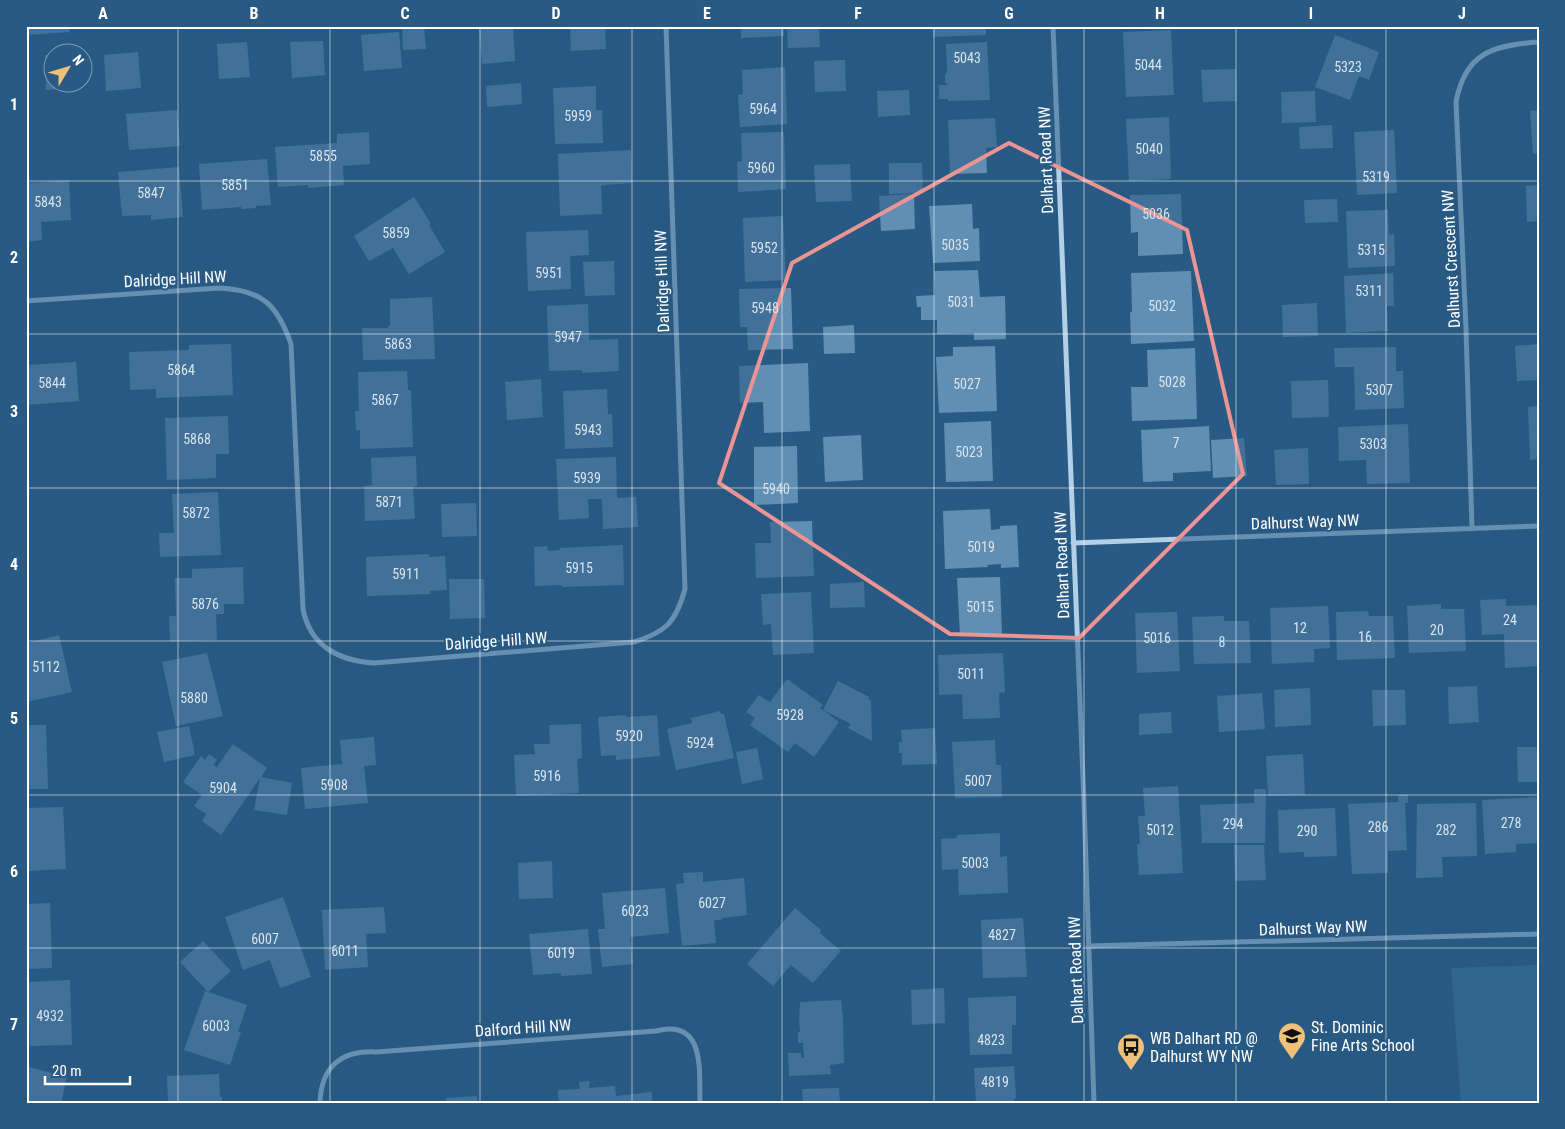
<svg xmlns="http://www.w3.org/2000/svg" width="1565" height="1129" font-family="'Roboto Condensed',sans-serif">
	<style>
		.green { fill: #3d74a0 }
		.building { fill: #618eb3 }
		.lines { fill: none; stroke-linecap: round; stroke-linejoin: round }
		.street { stroke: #b2d0e7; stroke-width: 5 }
		.marked { fill: none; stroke: #ea9494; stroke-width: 4; stroke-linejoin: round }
		.grid { fill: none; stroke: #fff; stroke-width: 1; stroke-opacity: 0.55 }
		.labels { text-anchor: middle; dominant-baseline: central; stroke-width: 4; stroke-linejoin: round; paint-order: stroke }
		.number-label { font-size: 14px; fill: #d8e3ec }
		.street-label { font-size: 16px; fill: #fff; stroke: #285a84 }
		.poi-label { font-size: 16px; fill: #fff; stroke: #285a84; text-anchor: start }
		.neatline { fill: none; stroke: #fff; stroke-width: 2 }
		.grid-label { font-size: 16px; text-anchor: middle; font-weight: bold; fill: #fff }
	</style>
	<rect width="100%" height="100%" fill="#285a84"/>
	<path class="green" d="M 1539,965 L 1539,1103 L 1461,1103 L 1451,968 Z"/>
	<path class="building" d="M 26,26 L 69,26 L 70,32 L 26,35 Z
		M 402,26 L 424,26 L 426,49 L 403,50 Z
		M 513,26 L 515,61 L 482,64 L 479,28 Z
		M 570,26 L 605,26 L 606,49 L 571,51 Z
		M 741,26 L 784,26 L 784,36 L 741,38 Z
		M 787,26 L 819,26 L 820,47 L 788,48 Z
		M 933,26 L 986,26 L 986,35 L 933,37 Z
		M 1171,30 L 1174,95 L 1126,97 L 1123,32 Z
		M 399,32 L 402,68 L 364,71 L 361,35 Z
		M 1335,35 L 1379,52 L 1369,80 L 1359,76 L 1350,100 L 1315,87 Z
		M 323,41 L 325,75 L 292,78 L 290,42 Z
		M 247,42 L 250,77 L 219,79 L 217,44 Z
		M 987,42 L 990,100 L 948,101 L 948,99 L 939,99 L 939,85 L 948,85 L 945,82 L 945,75 L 947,72 L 946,44 Z
		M 138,52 L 141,88 L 106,91 L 104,55 Z
		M 45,55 L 52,55 L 52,82 L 79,82 L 79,88 L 46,90 Z
		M 845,60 L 846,91 L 815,92 L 814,61 Z
		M 785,67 L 787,124 L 740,127 L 738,95 L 743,94 L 742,70 Z
		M 1236,69 L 1237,101 L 1203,102 L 1201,70 Z
		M 521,83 L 522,104 L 487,107 L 486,86 Z
		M 596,86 L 596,110 L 602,110 L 603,143 L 555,144 L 553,88 Z
		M 909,90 L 910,115 L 878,117 L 877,91 Z
		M 1315,91 L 1316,122 L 1282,123 L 1281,92 Z
		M 177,110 L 180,146 L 129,150 L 126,114 Z
		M 1539,110 L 1539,153 L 1533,154 L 1530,111 Z
		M 1169,117 L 1171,179 L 1129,181 L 1126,119 Z
		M 995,118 L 997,147 L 986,148 L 987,173 L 950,174 L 948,120 Z
		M 1332,125 L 1333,148 L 1300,149 L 1299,127 Z
		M 1394,130 L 1397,193 L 1357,195 L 1354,132 Z
		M 369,132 L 370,164 L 343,166 L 344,185 L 308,188 L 308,185 L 278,187 L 275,147 L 337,143 L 337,134 Z
		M 784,132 L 786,189 L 738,192 L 737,162 L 742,161 L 741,133 Z
		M 631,150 L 632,183 L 604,185 L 601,186 L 602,214 L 560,216 L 558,154 Z
		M 267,159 L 271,205 L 256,206 L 256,208 L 242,209 L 241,207 L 202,210 L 199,164 Z
		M 889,163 L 922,163 L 923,193 L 889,194 Z
		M 850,164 L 852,201 L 816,202 L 814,165 Z
		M 179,167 L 183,217 L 151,220 L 151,215 L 122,216 L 118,172 Z
		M 69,180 L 71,220 L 41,222 L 42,240 L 26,242 L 26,183 Z
		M 1539,185 L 1539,221 L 1527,222 L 1526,186 Z
		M 914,194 L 915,229 L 881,231 L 879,196 Z
		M 1181,194 L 1183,254 L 1138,256 L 1138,232 L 1131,233 L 1130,195 Z
		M 414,197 L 431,224 L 429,225 L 445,252 L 409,274 L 393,248 L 369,261 L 354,236 Z
		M 1337,199 L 1338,222 L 1305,223 L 1304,200 Z
		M 972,204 L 973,229 L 979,228 L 980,261 L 933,263 L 929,206 Z
		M 1388,210 L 1389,235 L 1394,234 L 1395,266 L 1348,268 L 1346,211 Z
		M 783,216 L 786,280 L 745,282 L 743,218 Z
		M 588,230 L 589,255 L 570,256 L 571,289 L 528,291 L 526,232 Z
		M 614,261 L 615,295 L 585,296 L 583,262 Z
		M 978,270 L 980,297 L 1005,296 L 1006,339 L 974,340 L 974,333 L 937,334 L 937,320 L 921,320 L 921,307 L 917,307 L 916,296 L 935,295 L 934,271 Z
		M 1191,271 L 1194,341 L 1131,344 L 1130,312 L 1132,312 L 1131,273 Z
		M 1393,273 L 1394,306 L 1387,306 L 1388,331 L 1346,333 L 1344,276 Z
		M 791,288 L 793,349 L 748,350 L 747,327 L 740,327 L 739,289 Z
		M 432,297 L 435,359 L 363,360 L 362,328 L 388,328 L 388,326 L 390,326 L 390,299 Z
		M 1317,303 L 1318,336 L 1283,337 L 1282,305 Z
		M 588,304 L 589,340 L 618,339 L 619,371 L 582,373 L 582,370 L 549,371 L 547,306 Z
		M 854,325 L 855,353 L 824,354 L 823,327 Z
		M 231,344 L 233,395 L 156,398 L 156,389 L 130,390 L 129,352 L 189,350 L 189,345 Z
		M 1539,344 L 1539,380 L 1517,381 L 1515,346 Z
		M 995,346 L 997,411 L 939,413 L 936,357 L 953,356 L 953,347 Z
		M 1396,347 L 1396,371 L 1403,371 L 1404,408 L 1355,410 L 1354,367 L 1335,367 L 1334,348 Z
		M 1195,348 L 1197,419 L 1132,421 L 1131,387 L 1148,387 L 1147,350 Z
		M 76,362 L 79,401 L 26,405 L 26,365 Z
		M 808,363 L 810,431 L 764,433 L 763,402 L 740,403 L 739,366 Z
		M 407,371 L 408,390 L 411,390 L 413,447 L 360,449 L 360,430 L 356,430 L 355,411 L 359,411 L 358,372 Z
		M 541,379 L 543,417 L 507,420 L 505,382 Z
		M 1328,380 L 1329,417 L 1292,418 L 1291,381 Z
		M 607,389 L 608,414 L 612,414 L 613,447 L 565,449 L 563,391 Z
		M 1539,406 L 1539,459 L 1530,460 L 1528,407 Z
		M 228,416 L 229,454 L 216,454 L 216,478 L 167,480 L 165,418 Z
		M 991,421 L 993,481 L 946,482 L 944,423 Z
		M 1408,424 L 1410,483 L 1367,484 L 1366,460 L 1339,461 L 1338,427 Z
		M 1209,426 L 1211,471 L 1173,473 L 1173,481 L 1143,482 L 1141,430 Z
		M 861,435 L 863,480 L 825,482 L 823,437 Z
		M 1244,438 L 1247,476 L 1213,478 L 1211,440 Z
		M 797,446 L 798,503 L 754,505 L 754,447 Z
		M 1308,448 L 1309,484 L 1276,485 L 1274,450 Z
		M 416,456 L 417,486 L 413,487 L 415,517 L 413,519 L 365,521 L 364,486 L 372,485 L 371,458 Z
		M 616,457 L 617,498 L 636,497 L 638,527 L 603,529 L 602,499 L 588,499 L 589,518 L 559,520 L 556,459 Z
		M 218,492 L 221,555 L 160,557 L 159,533 L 174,533 L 172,494 Z
		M 476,503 L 477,536 L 442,537 L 441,504 Z
		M 990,509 L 991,530 L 1000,529 L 1000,526 L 1017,525 L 1019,567 L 1001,568 L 1001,564 L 987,565 L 988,567 L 945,569 L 943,511 Z
		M 812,521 L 814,576 L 756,578 L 755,543 L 771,543 L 770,522 Z
		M 623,545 L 624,585 L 562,587 L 562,585 L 535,586 L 534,547 L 547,546 L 548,551 L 560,550 L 560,548 Z
		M 429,554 L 429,557 L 445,556 L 447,590 L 430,591 L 430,594 L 367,596 L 366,557 Z
		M 243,567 L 244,604 L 224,604 L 224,614 L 216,614 L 217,640 L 170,641 L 169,616 L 176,616 L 175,578 L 192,578 L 192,569 Z
		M 1000,577 L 1002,635 L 960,636 L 957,578 Z
		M 449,579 L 484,579 L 485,618 L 450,619 Z
		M 864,582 L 865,607 L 830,608 L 830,584 Z
		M 811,592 L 814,653 L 773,655 L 771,624 L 763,625 L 761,594 Z
		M 1506,599 L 1506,606 L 1539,605 L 1539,666 L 1505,668 L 1504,634 L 1482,635 L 1480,600 Z
		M 1441,604 L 1441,609 L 1464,609 L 1466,651 L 1409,653 L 1407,606 Z
		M 1328,606 L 1330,648 L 1314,649 L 1314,662 L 1272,664 L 1270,608 Z
		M 1368,611 L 1369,616 L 1393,616 L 1395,658 L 1337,660 L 1336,612 Z
		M 1177,612 L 1180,671 L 1137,673 L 1135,613 Z
		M 1224,616 L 1224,621 L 1249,621 L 1251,663 L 1194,664 L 1192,617 Z
		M 59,635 L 72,692 L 26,702 L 26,643 Z
		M 207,653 L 223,716 L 176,726 L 162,662 Z
		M 1003,653 L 1005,692 L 999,693 L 1000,718 L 963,719 L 962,694 L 939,695 L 938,655 Z
		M 787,679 L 823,705 L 820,708 L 839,722 L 814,757 L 795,743 L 788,752 L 750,725 L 755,718 L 746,712 L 759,695 L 770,702 Z
		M 838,681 L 869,697 L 868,699 L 871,700 L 872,741 L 848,728 L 851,724 L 823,710 Z
		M 1477,686 L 1479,722 L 1449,724 L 1448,687 Z
		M 1310,688 L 1311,725 L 1275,727 L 1274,690 Z
		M 1372,690 L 1405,690 L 1406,725 L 1373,726 Z
		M 1262,693 L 1265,729 L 1219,732 L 1217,696 Z
		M 720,711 L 721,714 L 724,714 L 734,758 L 676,770 L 667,729 L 692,723 L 691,718 Z
		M 1171,712 L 1172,733 L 1139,735 L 1139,714 Z
		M 626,715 L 626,717 L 657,715 L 660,756 L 616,760 L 616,755 L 601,756 L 598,717 Z
		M 581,724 L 582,758 L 577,759 L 579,793 L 516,796 L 514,755 L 535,754 L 534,744 L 550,744 L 549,725 Z
		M 26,725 L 46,725 L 48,789 L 26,789 Z
		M 189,726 L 195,755 L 164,762 L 157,732 Z
		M 935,728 L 937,764 L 902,765 L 902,753 L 899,753 L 899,742 L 902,742 L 901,730 Z
		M 374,737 L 376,765 L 364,766 L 368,803 L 305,809 L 301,768 L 342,764 L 340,740 Z
		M 995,740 L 996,765 L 1001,765 L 1002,797 L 955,798 L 952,742 Z
		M 233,744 L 267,768 L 261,777 L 292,783 L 287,815 L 254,810 L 260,778 L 221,835 L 202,821 L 206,814 L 194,806 L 202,795 L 183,782 L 201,756 L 205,760 L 209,754 L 217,760 L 213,765 L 217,767 Z
		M 1517,747 L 1539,747 L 1539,782 L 1518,782 Z
		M 757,748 L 763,779 L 742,784 L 736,752 Z
		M 1303,754 L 1305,795 L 1268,796 L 1266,756 Z
		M 1178,786 L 1183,873 L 1139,875 L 1137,844 L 1140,844 L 1138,816 L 1145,816 L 1143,788 Z
		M 1254,789 L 1266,789 L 1265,843 L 1202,843 L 1200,805 L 1254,803 Z
		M 1408,794 L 1408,803 L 1405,803 L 1407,850 L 1388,851 L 1388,873 L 1352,874 L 1348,804 L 1398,802 L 1398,795 Z
		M 1539,797 L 1539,843 L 1516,844 L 1516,852 L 1485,854 L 1482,800 Z
		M 1476,803 L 1477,856 L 1442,857 L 1443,877 L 1416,878 L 1417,804 Z
		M 63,807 L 66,869 L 29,871 L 28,853 L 26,853 L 26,808 Z
		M 1335,808 L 1337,856 L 1304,857 L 1304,852 L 1279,853 L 1278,810 Z
		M 1000,833 L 1000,857 L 1007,856 L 1008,893 L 959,895 L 958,869 L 942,870 L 941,839 L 957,838 L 957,835 Z
		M 1234,845 L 1264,845 L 1266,880 L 1235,881 Z
		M 552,861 L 553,898 L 519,899 L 518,863 Z
		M 703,872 L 703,882 L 744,878 L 747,915 L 722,918 L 722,920 L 714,920 L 716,943 L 682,946 L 676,884 L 684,883 L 683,873 Z
		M 665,888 L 669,933 L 630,937 L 633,964 L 602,967 L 598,929 L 605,929 L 602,893 Z
		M 283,897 L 311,977 L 280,988 L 270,960 L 243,970 L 225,917 Z
		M 50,903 L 52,968 L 26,969 L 26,904 Z
		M 384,907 L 386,933 L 366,934 L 368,967 L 325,970 L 322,910 Z
		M 795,908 L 821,930 L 820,933 L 841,951 L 813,983 L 791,965 L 773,986 L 747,964 Z
		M 1023,918 L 1027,977 L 983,978 L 981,920 Z
		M 588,929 L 592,974 L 561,976 L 561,973 L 533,975 L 529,934 Z
		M 203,941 L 231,971 L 208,992 L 180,962 Z
		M 70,980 L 72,1045 L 30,1046 L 27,982 Z
		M 944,988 L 945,1023 L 912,1025 L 911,990 Z
		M 205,991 L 247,1005 L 238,1032 L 241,1032 L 230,1065 L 184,1050 Z
		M 1016,996 L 1016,1025 L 1012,1025 L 1012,1054 L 970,1055 L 968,998 Z
		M 841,1000 L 843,1017 L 844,1063 L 830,1065 L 831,1074 L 789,1076 L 788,1053 L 801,1053 L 801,1058 L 804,1058 L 803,1043 L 798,1043 L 798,1032 L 800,1032 L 799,1020 L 800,1002 Z
		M 1014,1066 L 1016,1098 L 1014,1099 L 1014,1103 L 976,1103 L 974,1068 Z
		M 29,1067 L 67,1077 L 61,1103 L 26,1103 L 26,1079 Z
		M 219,1074 L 220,1097 L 222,1097 L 222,1103 L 168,1103 L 167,1076 Z
		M 590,1081 L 589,1088 L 615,1086 L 616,1096 L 652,1092 L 652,1103 L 559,1103 L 558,1090 L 580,1089 L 579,1082 Z
		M 839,1088 L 840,1103 L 803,1103 L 802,1089 Z
		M 477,1096 L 477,1103 L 446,1103 L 446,1098 Z"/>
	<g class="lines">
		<path class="street" d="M 1053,26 L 1084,803 L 1094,1103
			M 26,301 L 219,288 C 262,290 277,304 291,344 L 303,609 C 310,646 339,661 374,663 L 634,642 C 666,632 676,622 685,589 L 666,26
			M 1472,529 L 1466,329 L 1456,102 C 1465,53 1493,45 1539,42
			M 1073,543 L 1539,526
			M 1088,946 L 1539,934
			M 320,1103 C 321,1067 341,1050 376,1052 L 656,1031 C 706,1018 699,1071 700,1103"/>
	</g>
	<path d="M0 0H1565V1129H0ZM 1009,143 L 1187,230 L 1243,474 L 1079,638 L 950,634 L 719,483 L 792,263 Z" fill="#285a84" fill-opacity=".55" fill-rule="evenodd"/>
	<path class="marked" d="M 1009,143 L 1187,230 L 1243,474 L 1079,638 L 950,634 L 719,483 L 792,263 Z"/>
	<path class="grid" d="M 178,26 L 178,1103M 330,26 L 330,1103M 480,26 L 480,1103M 632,26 L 632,1103M 782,26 L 782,1103M 934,26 L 934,1103M 1084,26 L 1084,1103M 1236,26 L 1236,1103M 1386,26 L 1386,1103M 26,181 L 1539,181M 26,334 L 1539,334M 26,488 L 1539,488M 26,641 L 1539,641M 26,795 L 1539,795M 26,948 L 1539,948"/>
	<defs>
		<g id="school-pin" transform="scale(1.4375)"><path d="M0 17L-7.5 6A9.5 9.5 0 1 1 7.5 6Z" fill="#eec079" stroke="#285a84"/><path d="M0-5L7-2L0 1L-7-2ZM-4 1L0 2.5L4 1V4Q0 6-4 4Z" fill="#111"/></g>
		<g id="bus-pin" transform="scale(1.4375)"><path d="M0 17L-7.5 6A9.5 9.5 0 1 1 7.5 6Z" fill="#eec079" stroke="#285a84"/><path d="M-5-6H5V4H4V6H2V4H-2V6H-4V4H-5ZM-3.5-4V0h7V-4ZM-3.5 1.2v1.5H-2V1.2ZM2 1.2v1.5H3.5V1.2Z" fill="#111"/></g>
	</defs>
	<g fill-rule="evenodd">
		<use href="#school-pin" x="1292" y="1036"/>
		<use href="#bus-pin" x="1131" y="1047"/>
	</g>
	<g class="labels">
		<g class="number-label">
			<text x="967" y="58">5043</text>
			<text x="1148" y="65">5044</text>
			<text x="1348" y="67">5323</text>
			<text x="763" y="109">5964</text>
			<text x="578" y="116">5959</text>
			<text x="1149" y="149">5040</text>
			<text x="323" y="156">5855</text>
			<text x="761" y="168">5960</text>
			<text x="1376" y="177">5319</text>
			<text x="235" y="185">5851</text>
			<text x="151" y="193">5847</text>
			<text x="48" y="202">5843</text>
			<text x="1156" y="214">5036</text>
			<text x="396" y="233">5859</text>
			<text x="955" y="245">5035</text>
			<text x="764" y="248">5952</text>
			<text x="1371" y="250">5315</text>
			<text x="549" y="273">5951</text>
			<text x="1369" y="291">5311</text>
			<text x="961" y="302">5031</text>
			<text x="1162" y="306">5032</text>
			<text x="765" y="308">5948</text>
			<text x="568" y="337">5947</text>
			<text x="398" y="344">5863</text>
			<text x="181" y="370">5864</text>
			<text x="1172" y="382">5028</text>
			<text x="52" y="383">5844</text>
			<text x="967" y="384">5027</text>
			<text x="1379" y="390">5307</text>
			<text x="385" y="400">5867</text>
			<text x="588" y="430">5943</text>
			<text x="197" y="439">5868</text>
			<text x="1176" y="443">7</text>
			<text x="1373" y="444">5303</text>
			<text x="969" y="452">5023</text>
			<text x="587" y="478">5939</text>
			<text x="776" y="489">5940</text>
			<text x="389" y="502">5871</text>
			<text x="196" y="513">5872</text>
			<text x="981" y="547">5019</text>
			<text x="579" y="568">5915</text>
			<text x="406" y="574">5911</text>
			<text x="205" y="604">5876</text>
			<text x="980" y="607">5015</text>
			<text x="1510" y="620">24</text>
			<text x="1300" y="628">12</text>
			<text x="1437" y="630">20</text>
			<text x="1365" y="637">16</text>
			<text x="1157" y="638">5016</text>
			<text x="1222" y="642">8</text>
			<text x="46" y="667">5112</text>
			<text x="971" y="674">5011</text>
			<text x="194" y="698">5880</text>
			<text x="790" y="715">5928</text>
			<text x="629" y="736">5920</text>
			<text x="700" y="743">5924</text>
			<text x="547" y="776">5916</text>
			<text x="978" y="781">5007</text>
			<text x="334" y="785">5908</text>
			<text x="223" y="788">5904</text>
			<text x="1511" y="823">278</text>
			<text x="1233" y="824">294</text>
			<text x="1378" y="827">286</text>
			<text x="1160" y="830">5012</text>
			<text x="1446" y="830">282</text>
			<text x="1307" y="831">290</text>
			<text x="975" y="863">5003</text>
			<text x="712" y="903">6027</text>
			<text x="635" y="911">6023</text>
			<text x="1002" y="935">4827</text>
			<text x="265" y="939">6007</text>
			<text x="345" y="951">6011</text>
			<text x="561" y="953">6019</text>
			<text x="50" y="1016">4932</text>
			<text x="216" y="1026">6003</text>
			<text x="991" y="1040">4823</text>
			<text x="995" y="1082">4819</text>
		</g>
		<g class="street-label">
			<text transform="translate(1046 160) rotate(-92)">Dalhart Road NW</text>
			<text transform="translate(1451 259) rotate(-93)">Dalhurst Crescent NW</text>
			<text transform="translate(175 279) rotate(-3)">Dalridge Hill NW</text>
			<text transform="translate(662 281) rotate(-92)">Dalridge Hill NW</text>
			<text transform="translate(1305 522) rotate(-2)">Dalhurst Way NW</text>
			<text transform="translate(1062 565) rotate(-92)">Dalhart Road NW</text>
			<text transform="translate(496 641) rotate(-4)">Dalridge Hill NW</text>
			<text transform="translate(1313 928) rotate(-2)">Dalhurst Way NW</text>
			<text transform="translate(1076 970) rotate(-92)">Dalhart Road NW</text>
			<text transform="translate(523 1028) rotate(-4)">Dalford Hill NW</text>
		</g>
		<g class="poi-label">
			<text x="1311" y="1027">St. Dominic<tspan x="1311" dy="18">Fine Arts School</tspan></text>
			<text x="1150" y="1038">WB Dalhart RD @<tspan x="1150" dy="18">Dalhurst WY NW</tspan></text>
		</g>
	</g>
	<rect width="1565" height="1129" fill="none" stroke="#285a84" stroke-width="55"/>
	<g transform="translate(68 68) rotate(52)"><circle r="24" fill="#285a84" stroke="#7e9cb5"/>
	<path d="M0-4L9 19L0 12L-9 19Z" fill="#eec079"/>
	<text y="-8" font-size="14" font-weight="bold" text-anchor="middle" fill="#ffffff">N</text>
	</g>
	<path d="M45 1076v8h85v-8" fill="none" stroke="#ffffff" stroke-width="2.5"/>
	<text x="52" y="1076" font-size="15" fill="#ffffff" stroke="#285a84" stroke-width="4" paint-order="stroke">20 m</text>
	<rect x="28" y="28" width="1510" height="1074" class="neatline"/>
	<g class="grid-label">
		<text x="103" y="19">A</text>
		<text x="254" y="19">B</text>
		<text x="405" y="19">C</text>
		<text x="556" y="19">D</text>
		<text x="707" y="19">E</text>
		<text x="858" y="19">F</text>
		<text x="1009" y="19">G</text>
		<text x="1160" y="19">H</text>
		<text x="1311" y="19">I</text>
		<text x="1462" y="19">J</text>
		<text x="14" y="110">1</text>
		<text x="14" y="263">2</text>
		<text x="14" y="417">3</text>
		<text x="14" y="570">4</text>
		<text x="14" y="724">5</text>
		<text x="14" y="877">6</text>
		<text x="14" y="1030">7</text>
	</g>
</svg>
